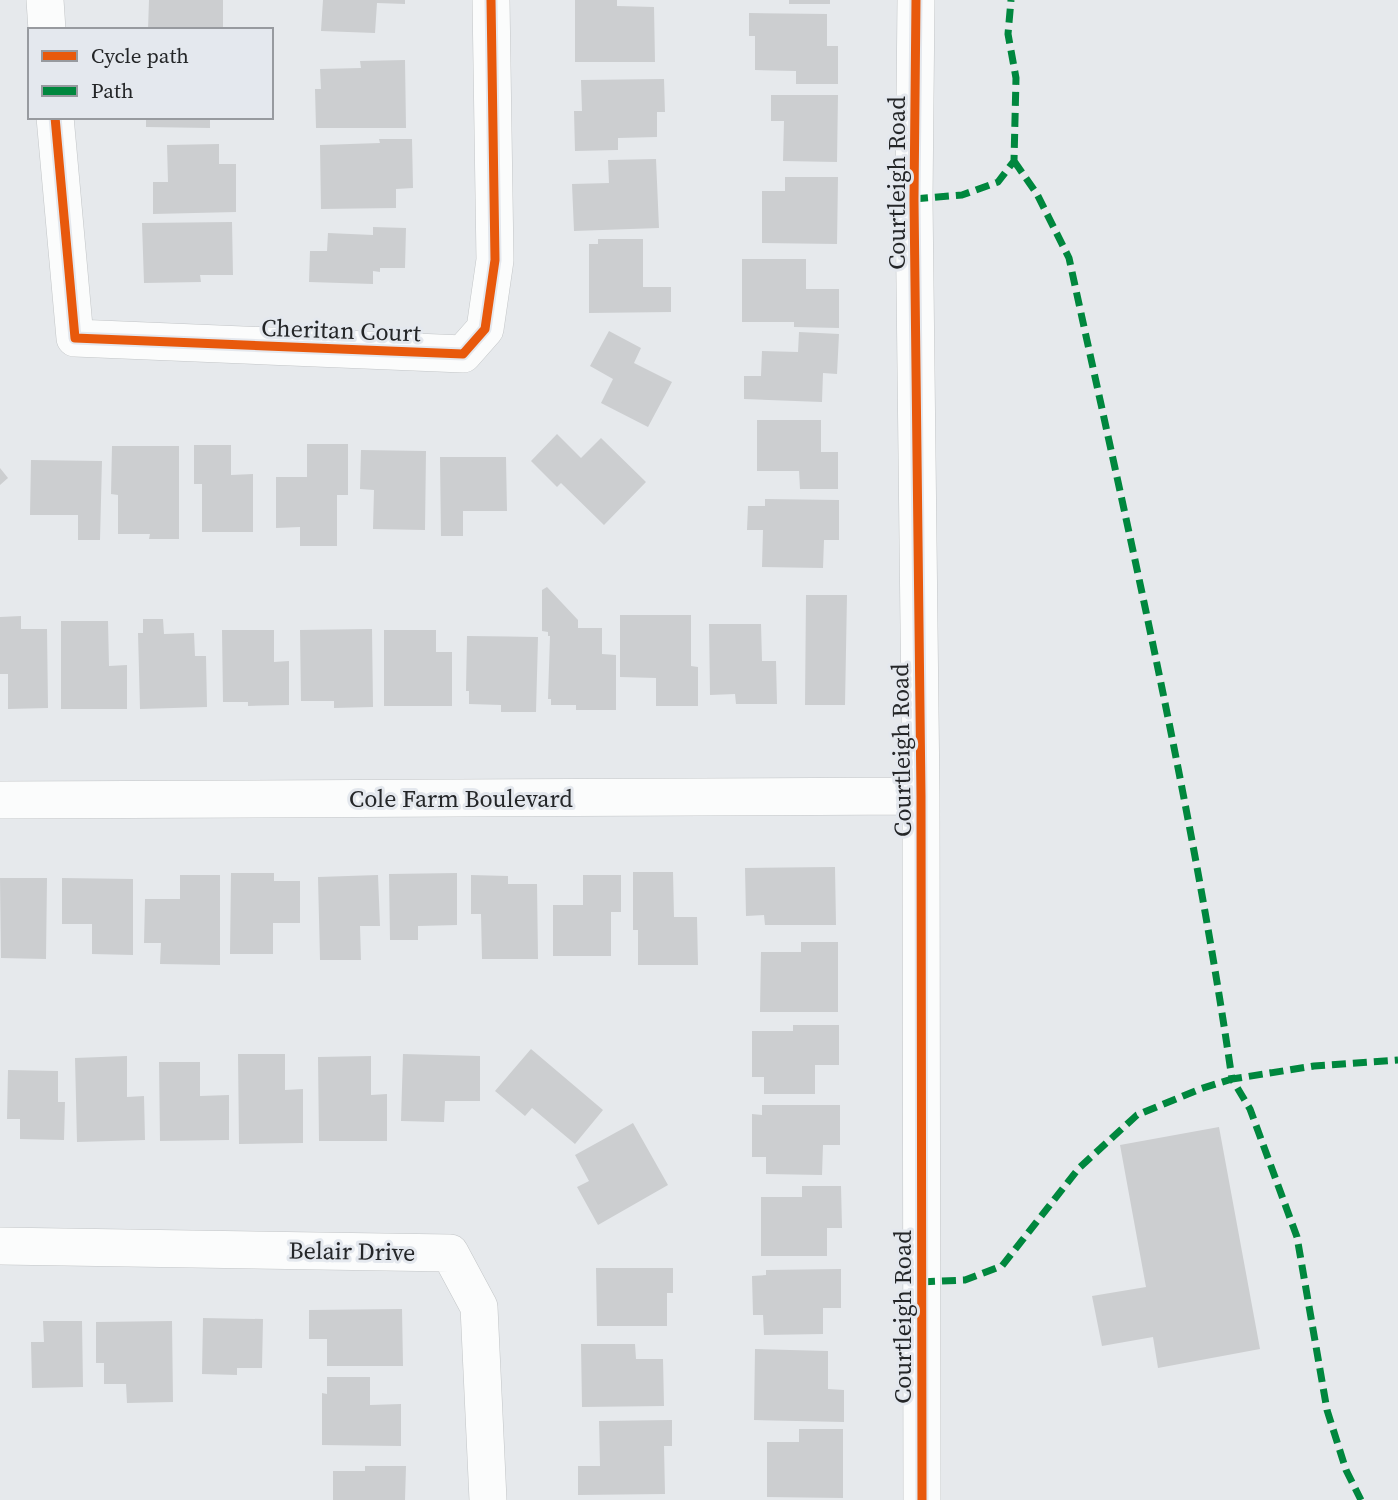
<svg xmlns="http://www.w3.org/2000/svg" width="1398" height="1500" font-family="'Source Serif 4',serif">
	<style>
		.building { fill: #ccced0 }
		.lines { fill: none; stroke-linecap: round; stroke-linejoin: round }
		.minor-casing { stroke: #c2c5c7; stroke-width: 38 }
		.minor { stroke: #fbfcfc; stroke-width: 37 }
		.quiet { stroke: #00873e; stroke-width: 7; stroke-dasharray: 14 7; stroke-linecap: butt }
		.cycleway-casing { stroke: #e4e8ee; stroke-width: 13 }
		.cycleway { stroke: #e8590c; stroke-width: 9 }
		.labels { text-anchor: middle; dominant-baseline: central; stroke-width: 6; stroke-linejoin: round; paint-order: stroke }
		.street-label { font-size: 24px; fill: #242628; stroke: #e4e8ee }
	</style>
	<rect width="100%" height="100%" fill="#e6e9ec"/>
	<path class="building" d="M 149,0 L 223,0 L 223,30 L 148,30 Z
		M 323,0 L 405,0 L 405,4 L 377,3 L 375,33 L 321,31 Z
		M 575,0 L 617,0 L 617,6 L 654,7 L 655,62 L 575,62 Z
		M 789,0 L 830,0 L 830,4 L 789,4 Z
		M 749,13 L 827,14 L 827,46 L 838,46 L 838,84 L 796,84 L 796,71 L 755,70 L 755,36 L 749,36 Z
		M 405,60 L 406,128 L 316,128 L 315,89 L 321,89 L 320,69 L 361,68 L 360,61 Z
		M 664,79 L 665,112 L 657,112 L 657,137 L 618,138 L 618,150 L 575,151 L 574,111 L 582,111 L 581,80 Z
		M 771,95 L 838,95 L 837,162 L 783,161 L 784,121 L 771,121 Z
		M 146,117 L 210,117 L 210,128 L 146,127 Z
		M 379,139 L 412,139 L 413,188 L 396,189 L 396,208 L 321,209 L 320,145 L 380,143 Z
		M 219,144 L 219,164 L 236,164 L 236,212 L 153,214 L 153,182 L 168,182 L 167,145 Z
		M 656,159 L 659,228 L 574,231 L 572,184 L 609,183 L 608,160 Z
		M 785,177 L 838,177 L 837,244 L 762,243 L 762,191 L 785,191 Z
		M 232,222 L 233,275 L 200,275 L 201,282 L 144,283 L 142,223 Z
		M 373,227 L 406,228 L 405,268 L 380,268 L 380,272 L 373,271 L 373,284 L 309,282 L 310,251 L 327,251 L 328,233 L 373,235 Z
		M 598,239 L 643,239 L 643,287 L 671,287 L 671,312 L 589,313 L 589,244 L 598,244 Z
		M 742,259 L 806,259 L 806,289 L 839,289 L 839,328 L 794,327 L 794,322 L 742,322 Z
		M 609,331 L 641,348 L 634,363 L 672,382 L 648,427 L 601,403 L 613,379 L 590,366 Z
		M 799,332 L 839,334 L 837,374 L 823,373 L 822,402 L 744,399 L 744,376 L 761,376 L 762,351 L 798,352 Z
		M 757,420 L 821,420 L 821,452 L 838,452 L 838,489 L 800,489 L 799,471 L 757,471 Z
		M 557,434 L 581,458 L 601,438 L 646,482 L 604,525 L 561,483 L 557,487 L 531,461 Z
		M 307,444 L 348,444 L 348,495 L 337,495 L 337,546 L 300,546 L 300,527 L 276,528 L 276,477 L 307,477 Z
		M 194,445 L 231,445 L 231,475 L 253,474 L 253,532 L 202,532 L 202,484 L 194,484 Z
		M 112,446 L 179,446 L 179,539 L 149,539 L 150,534 L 118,534 L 118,495 L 111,494 Z
		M 361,450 L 426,451 L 425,530 L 373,529 L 374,490 L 360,489 Z
		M 440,457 L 506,457 L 507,511 L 463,511 L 463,536 L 441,536 Z
		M 31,460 L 102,461 L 100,540 L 78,540 L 78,515 L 30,515 Z
		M 0,468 L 8,478 L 0,485 Z
		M 765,499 L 839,500 L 839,540 L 824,540 L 823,568 L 762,567 L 763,530 L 747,530 L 748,506 L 765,506 Z
		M 547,587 L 578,620 L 578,628 L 602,628 L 602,654 L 616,655 L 616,710 L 576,710 L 576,705 L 551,705 L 551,699 L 548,699 L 550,636 L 548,636 L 548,632 L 542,631 L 542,590 Z
		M 806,595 L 847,595 L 845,705 L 805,705 Z
		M 620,615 L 691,615 L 691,666 L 698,667 L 698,706 L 656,706 L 656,678 L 620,677 Z
		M 21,616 L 21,629 L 47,629 L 48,708 L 8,709 L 8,674 L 0,674 L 0,617 Z
		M 143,619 L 163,619 L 164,634 L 194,633 L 195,656 L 206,656 L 207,707 L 140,709 L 138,633 L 143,633 Z
		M 61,621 L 108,621 L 109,666 L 127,665 L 127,709 L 61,709 Z
		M 709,624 L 761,624 L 762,661 L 776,661 L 777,704 L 736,704 L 735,694 L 710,695 Z
		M 372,629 L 373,707 L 334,708 L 334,701 L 301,701 L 300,630 Z
		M 222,630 L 274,630 L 274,662 L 289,661 L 289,705 L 248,706 L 248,702 L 223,702 Z
		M 384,630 L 436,630 L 436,652 L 452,652 L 452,706 L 384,706 Z
		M 467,636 L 538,637 L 536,712 L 501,712 L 501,705 L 469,704 L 469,691 L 466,691 Z
		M 835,867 L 836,925 L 765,925 L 764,915 L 746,916 L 745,868 Z
		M 633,872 L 673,872 L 674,917 L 697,917 L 698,965 L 638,965 L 638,930 L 633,930 Z
		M 231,873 L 274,873 L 274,881 L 300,881 L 300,923 L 273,923 L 273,954 L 230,954 Z
		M 457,873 L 457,925 L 418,926 L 418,940 L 390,940 L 389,874 Z
		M 180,875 L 220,875 L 220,965 L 160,964 L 161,943 L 144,943 L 145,899 L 180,899 Z
		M 378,875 L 380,926 L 360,926 L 361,960 L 320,960 L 318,877 Z
		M 471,875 L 508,876 L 508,884 L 537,884 L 538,959 L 482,959 L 481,914 L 471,914 Z
		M 583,875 L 621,875 L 621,912 L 611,912 L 611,956 L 553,956 L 553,905 L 583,905 Z
		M 0,878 L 47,878 L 46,959 L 1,958 Z
		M 62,878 L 133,879 L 133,955 L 92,954 L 92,924 L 62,924 Z
		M 801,942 L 838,942 L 838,1012 L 760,1012 L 761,952 L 801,952 Z
		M 793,1025 L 839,1025 L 839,1065 L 815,1065 L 815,1094 L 764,1094 L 764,1077 L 752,1077 L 752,1031 L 793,1031 Z
		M 531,1049 L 603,1110 L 575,1144 L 532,1108 L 525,1116 L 495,1091 Z
		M 238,1054 L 285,1054 L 285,1090 L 303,1089 L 303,1143 L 239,1144 Z
		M 403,1054 L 480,1056 L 480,1101 L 445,1101 L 444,1122 L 401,1121 Z
		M 127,1056 L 127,1097 L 144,1096 L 145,1140 L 77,1142 L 75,1058 Z
		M 371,1056 L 371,1095 L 387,1094 L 387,1141 L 319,1141 L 318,1057 Z
		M 159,1062 L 200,1062 L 200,1096 L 229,1095 L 229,1140 L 160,1141 Z
		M 8,1070 L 58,1071 L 58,1102 L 65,1102 L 64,1140 L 20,1139 L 20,1119 L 7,1119 Z
		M 762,1105 L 840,1105 L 840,1145 L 823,1145 L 822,1175 L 766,1174 L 766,1157 L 752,1157 L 752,1114 L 762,1115 Z
		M 633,1123 L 668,1185 L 598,1225 L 577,1187 L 589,1181 L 575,1155 Z
		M 1219,1127 L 1260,1349 L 1158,1368 L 1153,1337 L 1102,1346 L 1092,1296 L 1146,1287 L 1120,1145 Z
		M 802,1186 L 841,1186 L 842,1228 L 827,1228 L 827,1256 L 761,1256 L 761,1197 L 802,1197 Z
		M 596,1268 L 673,1268 L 673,1293 L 667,1293 L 667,1326 L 597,1326 Z
		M 841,1269 L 841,1308 L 823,1308 L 823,1334 L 764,1335 L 763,1315 L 753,1315 L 752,1276 L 766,1275 L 766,1270 Z
		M 402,1309 L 403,1366 L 327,1366 L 327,1339 L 309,1339 L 309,1310 Z
		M 203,1318 L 263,1319 L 262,1368 L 237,1368 L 237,1375 L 202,1374 Z
		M 43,1321 L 82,1321 L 83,1387 L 32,1388 L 31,1342 L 44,1342 Z
		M 172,1321 L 173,1402 L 127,1403 L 126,1384 L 104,1384 L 104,1363 L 96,1363 L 96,1322 Z
		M 581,1344 L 635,1344 L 636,1359 L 663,1359 L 664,1406 L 582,1407 Z
		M 755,1349 L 828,1351 L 828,1389 L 844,1390 L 844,1422 L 754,1420 Z
		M 327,1377 L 370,1377 L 370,1405 L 401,1404 L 401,1446 L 322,1445 L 322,1393 L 327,1394 Z
		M 672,1420 L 672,1446 L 664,1446 L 665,1494 L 578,1495 L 578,1466 L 600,1466 L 599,1421 Z
		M 799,1429 L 843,1429 L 843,1498 L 767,1497 L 767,1442 L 799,1442 Z
		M 365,1466 L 406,1466 L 405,1500 L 333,1500 L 333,1471 L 365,1471 Z"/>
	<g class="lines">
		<g class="minor-casing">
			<path id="minor" d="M 45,0 L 47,30
				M 916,0 L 914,199 L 921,796 L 922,1500
				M 55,117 L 75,338 L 463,354 L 485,329 L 495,260 L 491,0
				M 0,800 L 921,796
				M 0,1246 L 450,1253 L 479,1307 L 488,1500"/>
		</g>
		<use href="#minor" class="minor"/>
		<path class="quiet" d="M 1014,161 L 1037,194 L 1069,258 C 1128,530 1192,803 1232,1079 L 1314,1066 L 1398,1060
			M 914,199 L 962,195 L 998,182 L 1014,161 L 1016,78 L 1008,34 L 1011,0
			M 921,1282 L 965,1280 L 1002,1266 L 1079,1168 L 1137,1115 L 1200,1089 L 1232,1079 L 1250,1109 L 1297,1237 L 1327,1410 L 1346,1470 L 1361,1500"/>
		<g class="cycleway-casing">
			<path id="cycleway" d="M 916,0 L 914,199 L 921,796 L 922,1500
				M 55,117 L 75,338 L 463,354 L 485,329 L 495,260 L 491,0"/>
		</g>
		<use href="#cycleway" class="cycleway"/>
	</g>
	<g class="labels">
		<g class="street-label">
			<text transform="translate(896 183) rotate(-90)">Courtleigh Road</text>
			<text transform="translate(341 330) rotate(2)">Cheritan Court</text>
			<text transform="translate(901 750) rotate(-91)">Courtleigh Road</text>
			<text x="461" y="798">Cole Farm Boulevard</text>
			<text transform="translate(352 1251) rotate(1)">Belair Drive</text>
			<text transform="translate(902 1317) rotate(-90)">Courtleigh Road</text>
		</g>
	</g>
	<rect x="28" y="28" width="245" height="91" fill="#e4e8ee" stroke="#979a9f" stroke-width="2"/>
	<rect x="42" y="51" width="35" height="10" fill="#e8590c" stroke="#979a9f" stroke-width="2"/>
	<text x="91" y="63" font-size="21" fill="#242628">Cycle path</text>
	<rect x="42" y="86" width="35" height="10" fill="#00873e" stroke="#979a9f" stroke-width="2"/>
	<text x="91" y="98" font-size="21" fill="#242628">Path</text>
</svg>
